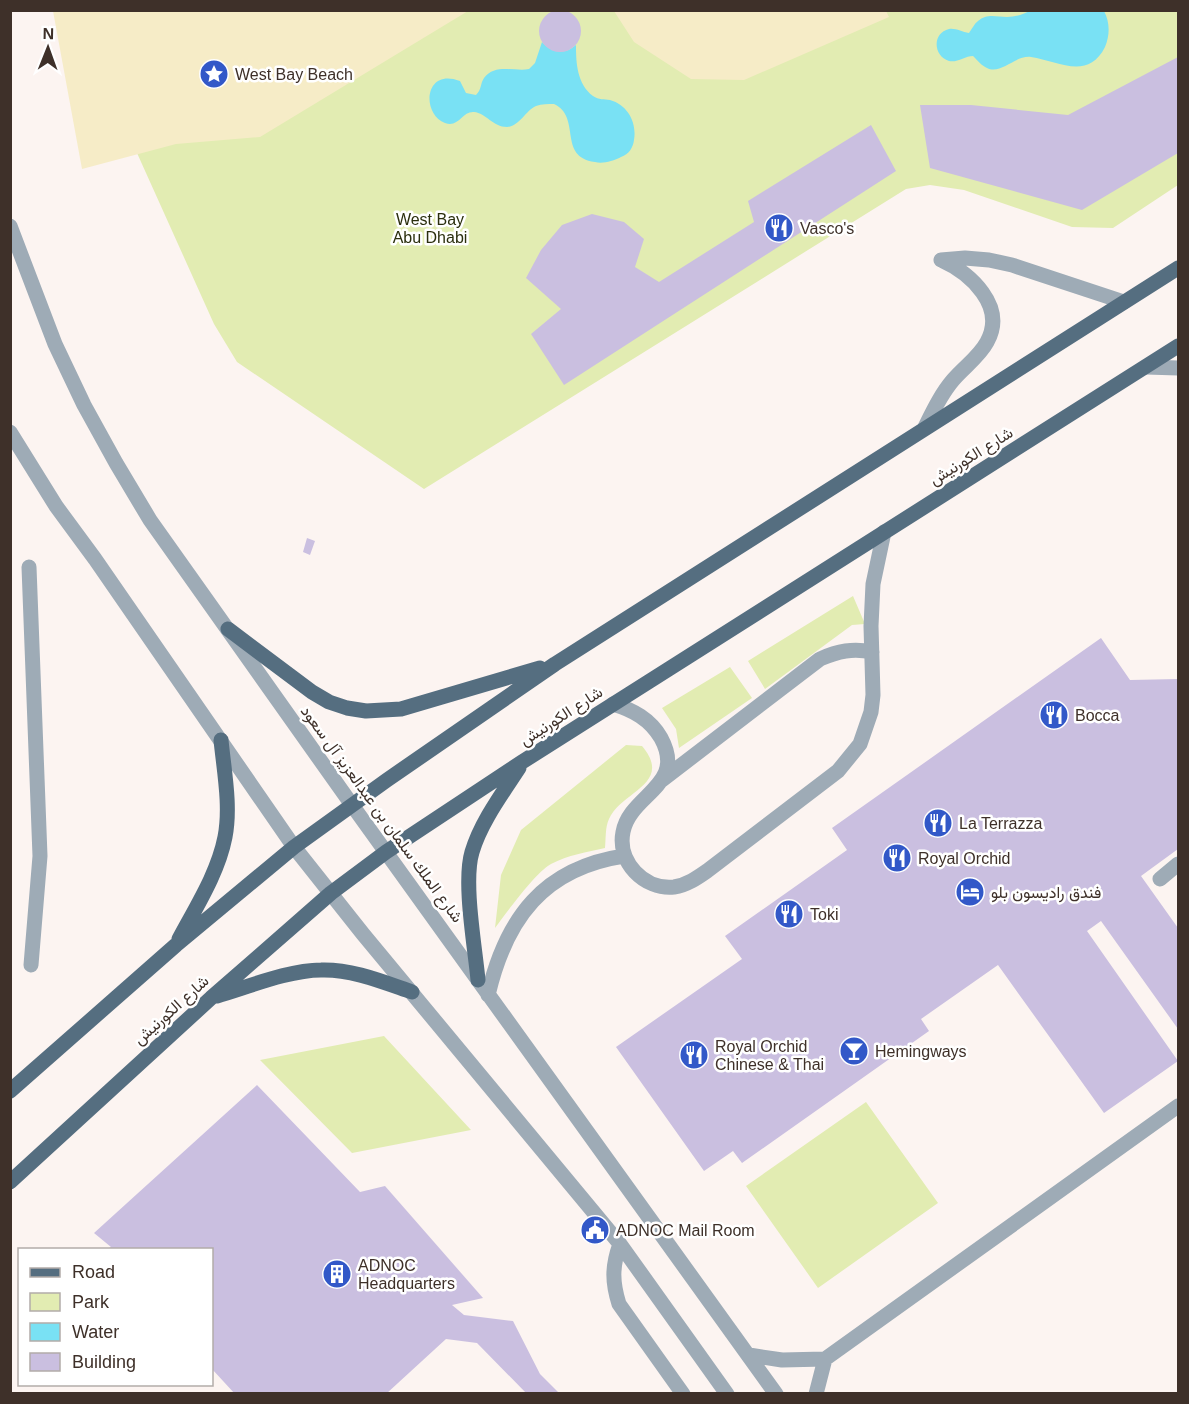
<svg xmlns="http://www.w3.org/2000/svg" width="1189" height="1404" font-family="Helvetica,Vazirmatn,sans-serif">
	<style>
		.green { fill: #e2ecb2 }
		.sand { fill: #f6ecc7 }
		.water { fill: #79e1f4 }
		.building { fill: #cabfe0 }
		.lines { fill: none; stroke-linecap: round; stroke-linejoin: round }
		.minor { stroke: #9eabb6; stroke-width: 15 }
		.major { stroke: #556e80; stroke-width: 15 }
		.labels { text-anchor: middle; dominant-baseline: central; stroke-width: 5; stroke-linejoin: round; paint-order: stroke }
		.poi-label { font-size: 16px; fill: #3e3029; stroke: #fff; text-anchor: start }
		.park-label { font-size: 16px; fill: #2b2f0e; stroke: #fff }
		.street-label { font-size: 16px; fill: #3e3029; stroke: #fff }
	</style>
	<rect width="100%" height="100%" fill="#fcf4f1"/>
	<path class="green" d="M 205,11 L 1178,11 L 1178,185 L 1113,228 L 1072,227 L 964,190 L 930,185 L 906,189 L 424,489 L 237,362 L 214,324 L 119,113 Z
		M 853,596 L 865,624 L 852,625 L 765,689 L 748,661 Z
		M 730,667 L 752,698 L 679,748 L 676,729 L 662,708 Z
		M 626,745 L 642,746 C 674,784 621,791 609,819 C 605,827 606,839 605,848 C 587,852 568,855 551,864 C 534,874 508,911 495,928 L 501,875 L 521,830 Z
		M 384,1036 L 471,1130 L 352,1153 L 260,1060 Z
		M 866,1102 L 938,1203 L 818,1288 L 746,1186 Z"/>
	<path class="sand" d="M 53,11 L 53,10 L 468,11 L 260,137 L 176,144 L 82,169 Z
		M 886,11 L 889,17 L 744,80 L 691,79 L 634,42 L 614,11 Z"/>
	<path class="water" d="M 1032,10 L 1104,11 C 1110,22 1110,35 1105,47 C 1088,81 1058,61 1031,57 C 1015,55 1001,75 987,68 C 982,66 977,60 973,56 C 965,56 957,63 949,61 C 933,56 932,33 949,29 C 956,28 962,32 969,33 C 972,29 974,24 978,21 C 987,13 997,17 1007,17 C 1016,17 1024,14 1032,10 Z
		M 542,42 C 552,53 565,55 576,45 C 576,63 577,84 593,96 C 599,100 604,99 610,100 C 628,105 637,123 634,140 C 633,148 629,154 621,157 C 613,161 603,164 595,162 C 557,157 582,117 554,104 C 548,104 542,104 536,106 C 525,111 520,126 507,127 C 493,127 486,113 474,112 C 462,111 459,128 445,123 C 421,114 424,67 460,81 L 466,93 L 476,95 C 482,89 480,84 484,78 C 495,63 515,72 529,69 L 535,63 Z"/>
	<path class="building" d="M539 31a21 21 0 1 1 42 0a21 21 0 1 1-42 0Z
		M 1178,57 L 1178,153 L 1082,210 L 930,168 L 920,105 L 971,105 L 1068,115 Z
		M 871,125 L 896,171 L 564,385 L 531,334 L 561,309 L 526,278 L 541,250 L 562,225 L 592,214 L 624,222 L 644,239 L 635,267 L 659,282 L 754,222 L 748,201 Z
		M 307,538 L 315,541 L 310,555 L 303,552 Z
		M 1101,638 L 1130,680 L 1178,679 L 1178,849 L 1141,876 L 1178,928 L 1178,1029 L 1101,921 L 1087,931 L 1178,1061 L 1104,1113 L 998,965 L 921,1019 L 929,1031 L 742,1163 L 733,1151 L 704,1171 L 616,1047 L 742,959 L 725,936 L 847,850 L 832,828 Z
		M 257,1085 L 360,1192 L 385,1186 L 483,1298 L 452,1305 L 464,1315 L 513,1321 L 540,1374 L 560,1394 L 527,1394 L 477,1343 L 446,1339 L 386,1394 L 235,1394 L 212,1369 L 212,1250 L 105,1250 L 111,1247 L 94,1233 Z"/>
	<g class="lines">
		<path class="minor" d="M 10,226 L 55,344 L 84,405 L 116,463 L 150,520 L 352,805 L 776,1394
			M 941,260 L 965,258 L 989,260 L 1012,265 L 1124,302
			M 1146,367 L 1178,368
			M 925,427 C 933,411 941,394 953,380 C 964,367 979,357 987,342 C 1007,306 970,273 941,260
			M 10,432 L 56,506 L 95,559 L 294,847 L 363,934 L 620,1244 L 727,1394
			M 29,567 L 40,856 L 31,965
			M 613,704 C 633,710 650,719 661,738 C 687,786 630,794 623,832 C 617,862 644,890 674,887 C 687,885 697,878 707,871 L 838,771 L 860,744 L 871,712 L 873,695 L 871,626 L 873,584 L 884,532
			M 662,780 L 820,659 C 838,651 853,648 872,652
			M 1160,879 L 1178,864
			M 488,995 C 506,918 544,868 624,856
			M 620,1244 C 612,1266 612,1282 619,1304 L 683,1394
			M 749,1355 L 782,1360 L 825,1359 L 1178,1106
			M 816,1394 L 825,1359"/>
		<path class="major" d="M 228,629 L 312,692 L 329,702 L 347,708 L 366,711 L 401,709 L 540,668
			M 179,939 C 196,907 218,873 225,837 C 231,806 224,771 221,740
			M 478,980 C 475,947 463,882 472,852 C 481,822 502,794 519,768
			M 217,996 C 248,987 289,970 321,970 C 352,969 383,982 412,992
			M 10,1091 L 176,945 L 294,847 L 387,780 L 555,664 L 1178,268
			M 10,1182 L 211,998 L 331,893 L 386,852 L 522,762 L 1178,346"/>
	</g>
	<defs>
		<g id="sight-disc" transform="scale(1.5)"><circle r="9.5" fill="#3258c8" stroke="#fff"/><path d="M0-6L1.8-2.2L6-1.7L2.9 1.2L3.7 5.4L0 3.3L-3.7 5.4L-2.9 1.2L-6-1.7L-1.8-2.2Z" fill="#fff"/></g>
		<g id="restaurant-disc" transform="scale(1.5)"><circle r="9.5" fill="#3258c8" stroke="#fff"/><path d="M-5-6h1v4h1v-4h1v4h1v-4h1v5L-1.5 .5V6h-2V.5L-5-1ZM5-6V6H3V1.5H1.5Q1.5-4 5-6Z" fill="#fff"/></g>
		<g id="hotel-disc" transform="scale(1.5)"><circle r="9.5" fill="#3258c8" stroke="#fff"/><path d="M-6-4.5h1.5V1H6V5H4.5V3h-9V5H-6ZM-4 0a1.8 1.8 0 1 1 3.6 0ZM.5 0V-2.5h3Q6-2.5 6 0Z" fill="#fff"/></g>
		<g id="bar-disc" transform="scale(1.5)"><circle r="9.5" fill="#3258c8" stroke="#fff"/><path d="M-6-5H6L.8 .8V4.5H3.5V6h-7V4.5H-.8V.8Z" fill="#fff"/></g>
		<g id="civic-disc" transform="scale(1.5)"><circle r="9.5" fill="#3258c8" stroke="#fff"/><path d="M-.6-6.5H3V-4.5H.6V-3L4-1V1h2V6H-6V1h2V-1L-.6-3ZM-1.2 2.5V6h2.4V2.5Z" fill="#fff"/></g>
		<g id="building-disc" transform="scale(1.5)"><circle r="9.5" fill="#3258c8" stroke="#fff"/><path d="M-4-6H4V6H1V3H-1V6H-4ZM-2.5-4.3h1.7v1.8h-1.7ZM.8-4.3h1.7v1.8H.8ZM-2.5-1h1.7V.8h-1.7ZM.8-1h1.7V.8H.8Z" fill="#fff"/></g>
	</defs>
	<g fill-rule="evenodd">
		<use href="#sight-disc" x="214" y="74"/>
		<use href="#restaurant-disc" x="779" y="228"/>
		<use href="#restaurant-disc" x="1054" y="715"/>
		<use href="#restaurant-disc" x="938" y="823"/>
		<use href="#restaurant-disc" x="897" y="858"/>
		<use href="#hotel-disc" x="970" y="892"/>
		<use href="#restaurant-disc" x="789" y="914"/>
		<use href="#bar-disc" x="854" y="1051"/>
		<use href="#restaurant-disc" x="694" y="1055"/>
		<use href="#civic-disc" x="595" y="1230"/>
		<use href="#building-disc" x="337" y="1274"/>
	</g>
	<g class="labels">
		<g class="poi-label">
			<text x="235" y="74">West Bay Beach</text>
			<text x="800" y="228">Vasco's</text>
			<text x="1075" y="715">Bocca</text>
			<text x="959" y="823">La Terrazza</text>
			<text x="918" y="858">Royal Orchid</text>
			<text x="991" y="892">فندق راديسون بلو</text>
			<text x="810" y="914">Toki</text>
			<text x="715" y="1046">Royal Orchid<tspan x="715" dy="18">Chinese &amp; Thai</tspan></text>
			<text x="875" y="1051">Hemingways</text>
			<text x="616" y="1230">ADNOC Mail Room</text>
			<text x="358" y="1265">ADNOC<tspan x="358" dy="18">Headquarters</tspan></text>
		</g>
		<g class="park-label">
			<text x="430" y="219">West Bay<tspan x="430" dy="18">Abu Dhabi</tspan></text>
		</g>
		<g class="street-label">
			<text transform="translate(971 456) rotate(-32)">شارع الكورنيش</text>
			<text transform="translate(561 716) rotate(-33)">شارع الكورنيش</text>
			<text transform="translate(382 814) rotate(54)">شارع الملك سلمان بن عبدالعزيز آل سعود</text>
			<text transform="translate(171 1010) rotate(-42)">شارع الكورنيش</text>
		</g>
	</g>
	<rect width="1189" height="1404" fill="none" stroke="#3e3029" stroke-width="24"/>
	<rect x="18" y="1248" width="195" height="138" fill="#ffffff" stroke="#b2aca9" stroke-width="1.5"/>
	<rect x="30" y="1268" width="30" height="9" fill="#556e80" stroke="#b2aca9" stroke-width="1.5"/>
	<text x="72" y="1278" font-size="18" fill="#3e3029">Road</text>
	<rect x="30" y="1293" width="30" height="18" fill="#e2ecb2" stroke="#b2aca9" stroke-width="1.5"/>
	<text x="72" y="1308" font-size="18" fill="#3e3029">Park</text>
	<rect x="30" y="1323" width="30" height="18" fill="#79e1f4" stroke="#b2aca9" stroke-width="1.5"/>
	<text x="72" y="1338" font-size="18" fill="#3e3029">Water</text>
	<rect x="30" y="1353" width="30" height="18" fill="#cabfe0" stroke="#b2aca9" stroke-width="1.5"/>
	<text x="72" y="1368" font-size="18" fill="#3e3029">Building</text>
	<g transform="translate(48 48) rotate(1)" stroke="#ffffff" stroke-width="4.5" paint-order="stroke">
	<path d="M0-4.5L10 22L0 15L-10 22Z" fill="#3e3029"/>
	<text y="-9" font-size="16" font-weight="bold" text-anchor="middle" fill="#3e3029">N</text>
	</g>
</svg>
